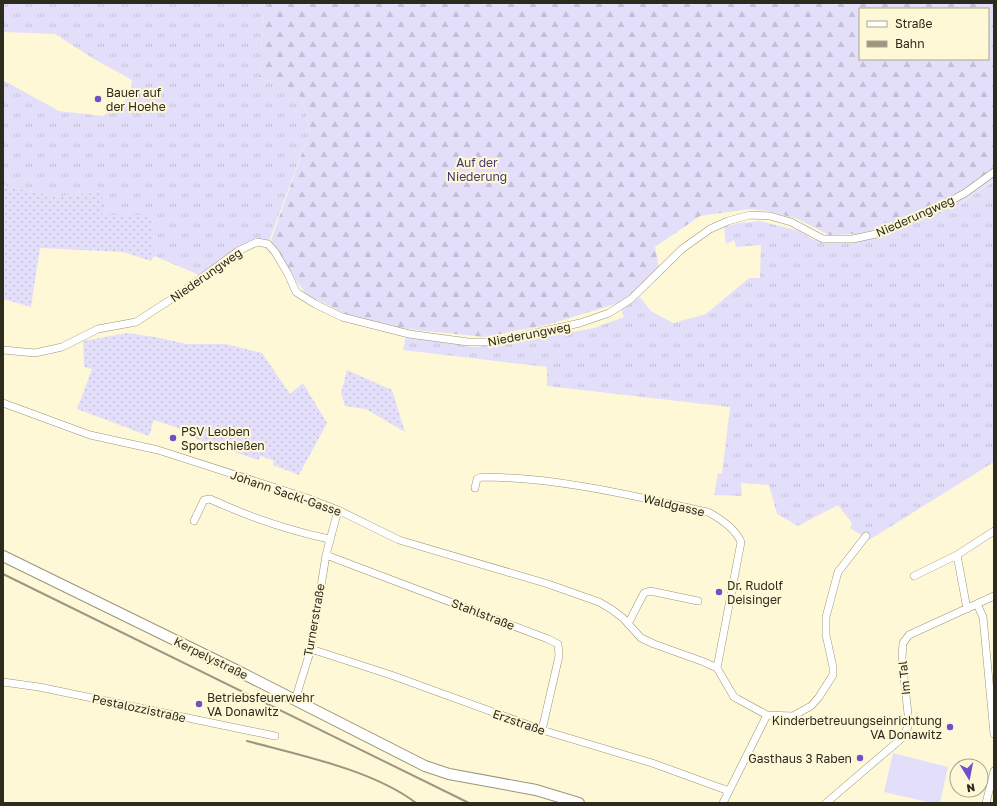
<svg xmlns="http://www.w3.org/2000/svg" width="997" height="806" font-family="'Golos Text',sans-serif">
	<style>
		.grass { fill: url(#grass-tufts) }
		.forest { fill: url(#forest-firs); fill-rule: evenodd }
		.garden { fill: url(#garden-dots) }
		.pitch { fill: #e3dffa }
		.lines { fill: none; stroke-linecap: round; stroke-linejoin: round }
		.street-casing { stroke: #9c9677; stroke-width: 8 }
		.secondary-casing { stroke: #9c9677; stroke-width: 12 }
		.street { stroke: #fff; stroke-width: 7 }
		.secondary { stroke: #fff; stroke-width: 10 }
		.rail { stroke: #9c9780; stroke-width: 2 }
		.poi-dot { fill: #724fc8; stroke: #fff8d7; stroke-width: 1.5 }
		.labels { text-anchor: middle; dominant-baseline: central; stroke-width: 4; stroke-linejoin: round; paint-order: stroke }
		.poi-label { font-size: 12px; fill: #2d2a1e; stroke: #fff8d7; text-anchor: start }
		.park-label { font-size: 12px; fill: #463872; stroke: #fff8d7 }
		.street-label { font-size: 12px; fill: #2d2a1e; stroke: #fff8d7 }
	</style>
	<defs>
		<pattern id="grass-tufts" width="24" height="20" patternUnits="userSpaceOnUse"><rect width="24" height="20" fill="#e3dffa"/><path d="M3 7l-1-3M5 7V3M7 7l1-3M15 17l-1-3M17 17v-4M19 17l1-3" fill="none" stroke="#c3c0d6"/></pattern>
		<pattern id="forest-firs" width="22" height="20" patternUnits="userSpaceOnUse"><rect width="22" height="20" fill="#e3dffa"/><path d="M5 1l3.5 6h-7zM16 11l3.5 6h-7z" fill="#c3c0d6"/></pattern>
		<pattern id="garden-dots" width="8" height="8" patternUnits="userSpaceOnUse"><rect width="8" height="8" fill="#e3dffa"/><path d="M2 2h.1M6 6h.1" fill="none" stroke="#c3c0d6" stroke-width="1.8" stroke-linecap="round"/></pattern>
	</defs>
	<rect width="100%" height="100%" fill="#fff8d7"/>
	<path class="grass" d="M 3,3 L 269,3 L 264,12 L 259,78 L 286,85 L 302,98 L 310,131 L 268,244 L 257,242 L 200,280 L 197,274 L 154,256 L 153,215 L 101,215 L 102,191 L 55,197 L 3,185 L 3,80 L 59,111 L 103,116 L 130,97 L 132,80 L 94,59 L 55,34 L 3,32 Z
		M 994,181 L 994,462 L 869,540 L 850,528 L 852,523 L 838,505 L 798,526 L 777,514 L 769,485 L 741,483 L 742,496 L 714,495 L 718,473 L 722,474 L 730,407 L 547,386 L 547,367 L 403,350 L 406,336 L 473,347 L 498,345 L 594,328 L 624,317 L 621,310 L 640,297 L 651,311 L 673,323 L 706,314 L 749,278 L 760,278 L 761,245 L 736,247 L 734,240 L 726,244 L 724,227 L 739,223 L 760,221 L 799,231 L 814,240 L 828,242 L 867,239 L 955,207 Z"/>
	<path class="forest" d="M 269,3 L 994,3 L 994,180 L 955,207 L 895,231 L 891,222 L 875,230 L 857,234 L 829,235 L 798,219 L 767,211 L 750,209 L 700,216 L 655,247 L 659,268 L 622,302 L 547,325 L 485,337 L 407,329 L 350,316 L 307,295 L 296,281 L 271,240 L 310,131 L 302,98 L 286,85 L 259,78 L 264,12 ZM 860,9 L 988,9 L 988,59 L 860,59 Z"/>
	<path class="garden" d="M 3,185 L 55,197 L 102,191 L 102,215 L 153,215 L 154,256 L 151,261 L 123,252 L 40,248 L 31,307 L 3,299 Z
		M 127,333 L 155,337 L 187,344 L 225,344 L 262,353 L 290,394 L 303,383 L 327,423 L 299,475 L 273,465 L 274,461 L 261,456 L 258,460 L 196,439 L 196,434 L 154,420 L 149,436 L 77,409 L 92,369 L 84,367 L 83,341 Z
		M 347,370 L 392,390 L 405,432 L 366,409 L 345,406 L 341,393 Z"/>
	<path class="pitch" d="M 893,753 L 948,767 L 940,803 L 932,803 L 884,792 Z"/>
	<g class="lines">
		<g class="street-casing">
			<path id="street" d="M 3,350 L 35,353 L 62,347 L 98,329 L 136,322 L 184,291 L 238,251 L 257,242 L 268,244 L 275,252 L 288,274 L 296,292 L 315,304 L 342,317 L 409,334 L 468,342 L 493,342 L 580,323 L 609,313 L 631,299 L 682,249 L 710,229 L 728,221 L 750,215 L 770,216 L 791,222 L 823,239 L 853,239 L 876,234 L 933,210 L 965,193 L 994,172
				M 3,403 L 90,435 L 158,450 L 307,498 L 338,510 L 399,540 L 548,584 L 599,602 L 611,609 L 623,618 L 641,638 L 654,644 L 704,662 L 717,668 L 734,697 L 767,715 L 793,716 L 811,706 L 819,697 L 833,675 L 833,667 L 826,635 L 826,617 L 838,572 L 866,536
				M 475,488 L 477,479 L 481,477 C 557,477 634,496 708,512 C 721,519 735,528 741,542 L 717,668
				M 194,521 L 204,500 L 210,499 C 249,517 287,530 329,539
				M 326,555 L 548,639 L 558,644 L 559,656 L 542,730
				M 914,576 L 957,555
				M 977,604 L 983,617 L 994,734
				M 967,609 L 957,555 L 994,531
				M 628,624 L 644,593 L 650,591 L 698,601
				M 311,649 L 391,675 L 542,730 L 652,763 L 729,791
				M 3,682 L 39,687 L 275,736
				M 295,700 L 311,649 L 326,555 L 338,510
				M 723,803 L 767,715
				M 826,803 L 902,738 L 908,727 L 908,714 L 902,658 L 903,643 L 909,635 L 994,596
				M 986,803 L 994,771"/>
		</g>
		<g class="secondary-casing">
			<path id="secondary" d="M 3,556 L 236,670 L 425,766 L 449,774 L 536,790 L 579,803"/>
		</g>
		<use href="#street" class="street"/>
		<use href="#secondary" class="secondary"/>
		<path class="rail" d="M 3,574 L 469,803
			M 247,741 C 299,755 373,770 416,803"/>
	</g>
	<g class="poi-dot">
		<circle cx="98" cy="99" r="4"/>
		<circle cx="173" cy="438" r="4"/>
		<circle cx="719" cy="592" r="4"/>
		<circle cx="199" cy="704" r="4"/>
		<circle cx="950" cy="727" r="4"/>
		<circle cx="860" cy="758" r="4"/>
	</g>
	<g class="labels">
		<g class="poi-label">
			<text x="106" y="92">Bauer auf<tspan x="106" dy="14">der Hoehe</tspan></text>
			<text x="181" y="431">PSV Leoben<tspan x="181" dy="14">Sportschießen</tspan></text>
			<text x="727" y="585">Dr. Rudolf<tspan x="727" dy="14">Deisinger</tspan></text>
			<text x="207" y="697">Betriebsfeuerwehr<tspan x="207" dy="14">VA Donawitz</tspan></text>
			<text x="942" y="720" text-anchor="end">Kinderbetreuungseinrichtung<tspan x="942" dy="14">VA Donawitz</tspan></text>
			<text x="852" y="758" text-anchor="end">Gasthaus 3 Raben</text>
		</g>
		<g class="park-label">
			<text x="477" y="162">Auf der<tspan x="477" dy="14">Niederung</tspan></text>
		</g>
		<g class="street-label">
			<text transform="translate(915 216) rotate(-24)">Niederungweg</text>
			<text transform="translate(206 275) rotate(-35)">Niederungweg</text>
			<text transform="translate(529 334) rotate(-11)">Niederungweg</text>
			<text transform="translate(286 493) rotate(19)">Johann Sackl-Gasse</text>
			<text transform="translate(674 505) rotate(13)">Waldgasse</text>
			<text transform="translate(483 614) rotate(21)">Stahlstraße</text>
			<text transform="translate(314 620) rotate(-80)">Turnerstraße</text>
			<text transform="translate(211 658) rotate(26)">Kerpelystraße</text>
			<text transform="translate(904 678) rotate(-96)">Im Tal</text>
			<text transform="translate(139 708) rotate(12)">Pestalozzistraße</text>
			<text transform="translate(519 722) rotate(19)">Erzstraße</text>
		</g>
	</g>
	<rect width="997" height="806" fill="none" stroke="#2d2a1e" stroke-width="8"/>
	<rect x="859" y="8" width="130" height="52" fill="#fff8d7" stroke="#aba68d"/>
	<rect x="867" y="21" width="20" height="6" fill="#ffffff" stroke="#aba68d"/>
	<text x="895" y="28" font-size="12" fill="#2d2a1e">Straße</text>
	<rect x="867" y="41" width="20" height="6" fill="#9c9780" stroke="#aba68d"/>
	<text x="895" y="48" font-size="12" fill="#2d2a1e">Bahn</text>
	<g transform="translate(969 778) rotate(170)"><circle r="19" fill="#fff8d7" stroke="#aba68d"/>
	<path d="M0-3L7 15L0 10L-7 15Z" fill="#724fc8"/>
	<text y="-6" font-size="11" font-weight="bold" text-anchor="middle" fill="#2d2a1e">N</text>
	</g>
</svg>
